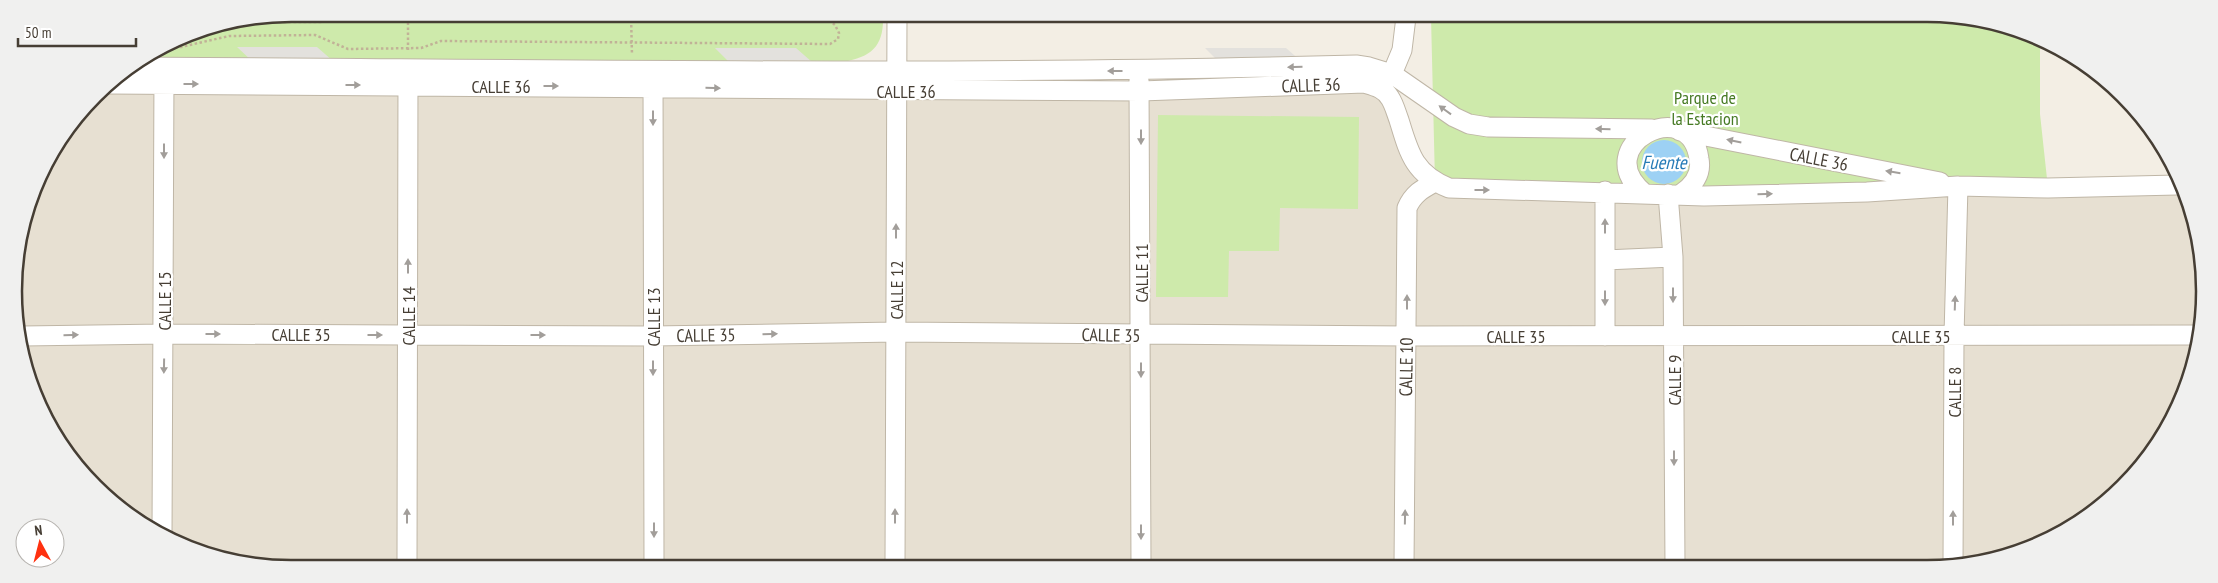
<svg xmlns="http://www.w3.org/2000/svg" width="2218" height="583" font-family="'PT Sans Narrow',sans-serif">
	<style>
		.residential { fill: #e7e0d2 }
		.green { fill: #ceeaab }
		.parking { fill: #e3e1dd }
		.water { fill: #9dd1f4 }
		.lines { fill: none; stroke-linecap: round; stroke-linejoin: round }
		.minor-casing { stroke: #bfb6a6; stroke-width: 21 }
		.path { stroke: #c1b297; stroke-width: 2.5; stroke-dasharray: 2.5 2.5; stroke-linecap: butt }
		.minor { stroke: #fff; stroke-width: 19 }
		.oneway { fill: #a29e9a }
		.labels { text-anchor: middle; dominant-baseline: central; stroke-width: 4.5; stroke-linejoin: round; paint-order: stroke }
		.street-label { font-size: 18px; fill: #463e34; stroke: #fff }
		.park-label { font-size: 18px; fill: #467a24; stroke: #fff }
		.water-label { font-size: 19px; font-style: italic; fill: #287cb7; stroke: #fff }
		.rim { fill: none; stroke: #463e34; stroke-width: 2.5 }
	</style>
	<rect width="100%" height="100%" fill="#f3eee4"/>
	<path class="residential" d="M 107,84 L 1379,87 L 1424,174 L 2177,185 L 2199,237 L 2199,345 L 2167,430 L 2110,500 L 2049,541 L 1962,567 L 238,564 L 152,532 L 71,461 L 28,381 L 14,273 L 43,168 Z"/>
	<path class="green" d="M 292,14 L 883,16 C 884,46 872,57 843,62 L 147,59 L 185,35 Z
		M 1431,17 L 1980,19 L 2040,43 L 2040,114 L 2048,188 L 1867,192 L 1435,182 Z
		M 1158,115 L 1359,117 L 1358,209 L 1280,208 L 1279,251 L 1229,251 L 1228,297 L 1156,297 Z"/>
	<path class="parking" d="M 237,47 L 317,47 L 333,61 L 252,61 Z
		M 715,48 L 796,48 L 812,62 L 730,63 Z
		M 1205,48 L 1286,48 L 1302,62 L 1220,63 Z"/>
	<path class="water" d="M1642 162a22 22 0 1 1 44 0a22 22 0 1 1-44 0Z"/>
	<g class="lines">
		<g class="minor-casing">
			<path id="minor" d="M 134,67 C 541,69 949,76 1356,65 L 1369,67 L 1392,74 L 1454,117 L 1469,124 L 1488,127 L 1652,129
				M 1392,74 L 1402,50 L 1406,17
				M 653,75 L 654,565
				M 1139,80 L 1141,566
				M 107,84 L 1141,91 L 1364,83 C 1374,86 1384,88 1390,98 C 1394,104 1396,112 1399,120 C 1409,153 1414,174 1449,188 L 1704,196 L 1867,192 L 1958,186 L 2048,188 L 2177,185
				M 1680,131 L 1940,182
				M 1645,194 C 1586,146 1690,92 1699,159 C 1702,174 1693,186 1681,194
				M 1668,194 L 1673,257 L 1675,566
				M 1605,260 L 1673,257
				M 23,336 L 164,334 L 653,336 L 896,332 L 1407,336 L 2199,335
				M 1605,336 L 1605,191
				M 162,536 L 164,73
				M 407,564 L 408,73
				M 895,565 L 897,16
				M 1404,566 L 1407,208 C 1413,194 1422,189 1435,182
				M 1953,567 L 1954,336 L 1958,186"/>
		</g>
		<path class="path" d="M 631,15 L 632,55
			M 165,47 L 181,47 L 229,36 L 315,35 L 348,49 L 421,48 L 441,41 L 830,44 L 838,39 L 839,33 L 835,25 L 830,21 L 250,22
			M 408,50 L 408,14"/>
		<use href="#minor" class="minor"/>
	</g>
	<defs><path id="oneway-solid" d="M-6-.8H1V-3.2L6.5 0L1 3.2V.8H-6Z" transform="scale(1.25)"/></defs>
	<g class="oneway">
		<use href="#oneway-solid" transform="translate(1295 67) rotate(178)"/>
		<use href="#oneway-solid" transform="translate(1115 71) rotate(180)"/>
		<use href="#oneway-solid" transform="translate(191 84)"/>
		<use href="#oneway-solid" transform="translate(353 85)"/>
		<use href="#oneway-solid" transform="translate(551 86)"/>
		<use href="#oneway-solid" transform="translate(713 88) rotate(1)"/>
		<use href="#oneway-solid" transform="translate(1445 110) rotate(-144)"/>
		<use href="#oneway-solid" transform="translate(653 118) rotate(90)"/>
		<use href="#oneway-solid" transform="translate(1603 129) rotate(-179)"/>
		<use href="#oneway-solid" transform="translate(1141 137) rotate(90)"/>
		<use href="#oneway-solid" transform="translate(1734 141) rotate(-168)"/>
		<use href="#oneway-solid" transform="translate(164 151) rotate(90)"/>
		<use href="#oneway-solid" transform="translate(1893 172) rotate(-171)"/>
		<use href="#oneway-solid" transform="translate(1482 190)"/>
		<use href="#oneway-solid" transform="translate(1765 194) rotate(-1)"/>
		<use href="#oneway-solid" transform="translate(1605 226) rotate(-90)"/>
		<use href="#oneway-solid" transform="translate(896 231) rotate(-90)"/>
		<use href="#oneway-solid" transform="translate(408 266) rotate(-90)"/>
		<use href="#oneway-solid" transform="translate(1673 295) rotate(90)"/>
		<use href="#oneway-solid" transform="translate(1605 298) rotate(90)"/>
		<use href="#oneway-solid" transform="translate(1407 302) rotate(-90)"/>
		<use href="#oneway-solid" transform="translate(1955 303) rotate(-88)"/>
		<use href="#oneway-solid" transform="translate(213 334)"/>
		<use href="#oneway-solid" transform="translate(770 334) rotate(-1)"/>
		<use href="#oneway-solid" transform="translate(71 335) rotate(-1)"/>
		<use href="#oneway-solid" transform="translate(375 335)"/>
		<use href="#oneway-solid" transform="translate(538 335)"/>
		<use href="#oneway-solid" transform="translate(164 366) rotate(91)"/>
		<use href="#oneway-solid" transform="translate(653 368) rotate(90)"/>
		<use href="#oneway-solid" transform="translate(1141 370) rotate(90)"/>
		<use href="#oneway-solid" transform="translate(1674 458) rotate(90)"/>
		<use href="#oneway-solid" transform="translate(407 516) rotate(-90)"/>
		<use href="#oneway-solid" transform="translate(895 516) rotate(-90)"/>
		<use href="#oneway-solid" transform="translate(1405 517) rotate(-89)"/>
		<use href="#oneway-solid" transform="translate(1953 518) rotate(-90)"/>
		<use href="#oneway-solid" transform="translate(654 530) rotate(90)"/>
		<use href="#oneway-solid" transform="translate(1141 532) rotate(90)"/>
	</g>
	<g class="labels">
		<g class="street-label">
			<text transform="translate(1311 85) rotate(-2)">CALLE 36</text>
			<text x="501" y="86">CALLE 36</text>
			<text x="906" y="91">CALLE 36</text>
			<text transform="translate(1819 159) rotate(11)">CALLE 36</text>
			<text transform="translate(1141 273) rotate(-90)">CALLE 11</text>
			<text transform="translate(896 290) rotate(-90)">CALLE 12</text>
			<text transform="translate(164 301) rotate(-90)">CALLE 15</text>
			<text transform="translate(408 316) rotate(-90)">CALLE 14</text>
			<text transform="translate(653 317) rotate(-90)">CALLE 13</text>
			<text x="301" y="334">CALLE 35</text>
			<text transform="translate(706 335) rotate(-1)">CALLE 35</text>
			<text transform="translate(1111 335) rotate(1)">CALLE 35</text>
			<text x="1516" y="336">CALLE 35</text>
			<text x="1921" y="336">CALLE 35</text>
			<text transform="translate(1406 367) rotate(-89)">CALLE 10</text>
			<text transform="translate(1674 380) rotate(-90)">CALLE 9</text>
			<text transform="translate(1954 392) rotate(-90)">CALLE 8</text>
		</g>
		<g class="park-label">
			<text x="1705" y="97">Parque de<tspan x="1705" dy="21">la Estacion</tspan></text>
		</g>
		<g class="water-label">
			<text x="1664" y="162">Fuente</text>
		</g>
	</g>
	<path d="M0 0H2218V583H0ZM291 22H1927A269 269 0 0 1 2196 291V291A269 269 0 0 1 1927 560H291A269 269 0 0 1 22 291V291A269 269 0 0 1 291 22Z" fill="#f0f0ef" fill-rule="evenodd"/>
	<path class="rim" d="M291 22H1927A269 269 0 0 1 2196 291V291A269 269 0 0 1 1927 560H291A269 269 0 0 1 22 291V291A269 269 0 0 1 291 22Z"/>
	<g transform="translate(40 543) rotate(353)"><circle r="24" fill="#ffffff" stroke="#b5b2ae"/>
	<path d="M0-4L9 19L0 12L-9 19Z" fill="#ff310f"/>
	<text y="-8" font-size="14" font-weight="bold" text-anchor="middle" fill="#463e34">N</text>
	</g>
	<path d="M18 38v8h118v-8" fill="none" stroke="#463e34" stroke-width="2.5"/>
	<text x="25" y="38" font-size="15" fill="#463e34" stroke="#ffffff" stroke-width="4" paint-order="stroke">50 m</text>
</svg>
